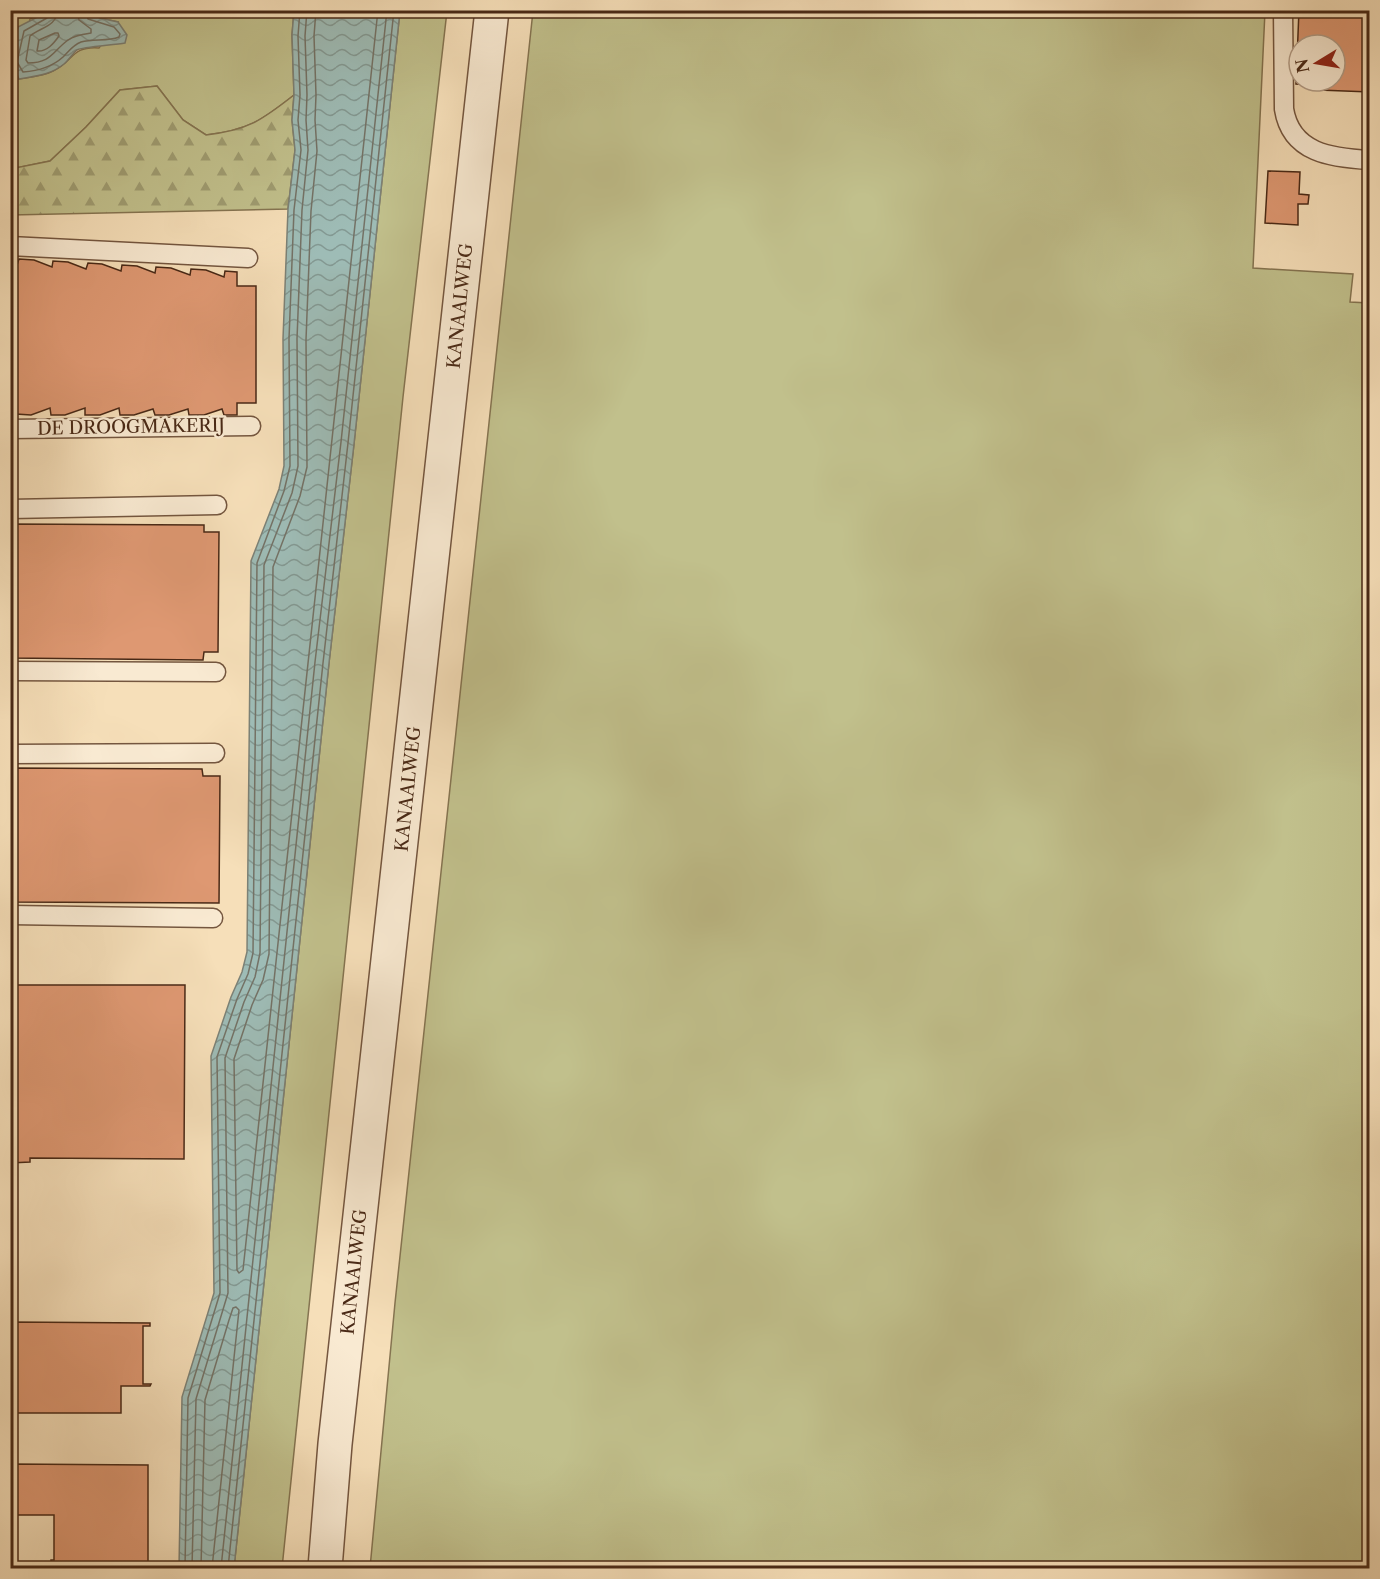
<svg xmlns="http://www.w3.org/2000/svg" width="1380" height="1579" font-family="'Libre Caslon Text',serif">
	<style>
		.grass { fill: #c1c08c; stroke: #857451; stroke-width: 1.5 }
		.forest { fill: url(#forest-firs); stroke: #857451; stroke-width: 1.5 }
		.water { fill: url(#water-waves); stroke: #7c8176; stroke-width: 1.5 }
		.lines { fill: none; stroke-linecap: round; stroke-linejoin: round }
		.shore { stroke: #747266; stroke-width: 1.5 }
		.building { fill: #de9872; stroke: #492916; stroke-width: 1.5; fill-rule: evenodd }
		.service-casing { stroke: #74563f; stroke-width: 21 }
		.tertiary-casing { stroke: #74563f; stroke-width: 36 }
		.service { stroke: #f9ead2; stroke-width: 18 }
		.tertiary { stroke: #f9ead2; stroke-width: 33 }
		.labels { text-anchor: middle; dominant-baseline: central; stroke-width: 5; stroke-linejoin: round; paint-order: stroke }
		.street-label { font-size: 18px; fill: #492916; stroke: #f9ead2 }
	</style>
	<defs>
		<pattern id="forest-firs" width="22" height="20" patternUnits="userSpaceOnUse" patternTransform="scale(1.5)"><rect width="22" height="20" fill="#c1c08c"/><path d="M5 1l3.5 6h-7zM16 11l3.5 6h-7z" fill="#9f9c71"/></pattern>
		<pattern id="water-waves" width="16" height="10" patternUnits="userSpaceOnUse" patternTransform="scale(1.5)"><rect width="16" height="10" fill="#9ebcb6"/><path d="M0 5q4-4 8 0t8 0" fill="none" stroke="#839993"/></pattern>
	</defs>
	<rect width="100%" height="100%" fill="#f6dfb9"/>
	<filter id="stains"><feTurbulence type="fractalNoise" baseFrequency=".00333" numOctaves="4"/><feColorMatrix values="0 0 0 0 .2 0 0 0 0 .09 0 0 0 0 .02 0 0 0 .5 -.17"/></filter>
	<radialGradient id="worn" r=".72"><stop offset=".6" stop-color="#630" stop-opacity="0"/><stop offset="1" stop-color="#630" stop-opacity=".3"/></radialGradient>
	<path class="grass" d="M 11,11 L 49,11 L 30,19 L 19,79 C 30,77 43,76 53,71 C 74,61 71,46 99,48 L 118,22 L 100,18 L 86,11 L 294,11 L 292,35 L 294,95 C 261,121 248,130 206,135 L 183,120 L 157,86 L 120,90 L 86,127 L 50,161 L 11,169 Z
		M 400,11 L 447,11 L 403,397 L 282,1568 L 234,1568 L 329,663 L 354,444 Z
		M 533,11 L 1265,11 L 1253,268 L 1353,274 L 1350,302 L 1369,303 L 1369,1568 L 370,1568 L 395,1303 Z"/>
	<path class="forest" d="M 157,86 L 183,120 L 206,135 C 248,130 261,121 294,95 L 292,120 L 295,150 L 288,209 L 11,215 L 10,169 L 50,161 L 86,127 L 120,90 Z"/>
	<path class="water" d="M 49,11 L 86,11 L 100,18 L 118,22 L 127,35 L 125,43 C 115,45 83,47 77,50 C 72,54 69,60 64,64 C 51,75 35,76 19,79 C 10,62 14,45 18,27 Z
		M 294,11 L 400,11 L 354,444 L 329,663 L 234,1568 L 179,1568 L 182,1397 L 214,1293 L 211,1056 L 231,997 L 242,972 L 247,952 L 251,561 L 279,489 L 284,466 L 283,339 L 288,209 L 295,150 L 292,120 L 294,95 L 292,35 Z"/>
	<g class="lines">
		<path class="shore" d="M 50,10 L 47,18 L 24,31 L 17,62 L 23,72 C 37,71 52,67 63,57 C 69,51 73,45 81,42 C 93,38 107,42 119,37 L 120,34 L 114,27 L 88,19 L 85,10
			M 58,10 C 56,27 41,27 30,36 L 26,60 L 28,63 C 51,63 52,52 68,40 C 75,35 84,34 91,33 L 91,29 L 79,20 L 77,10
			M 316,10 L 314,36 L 316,95 L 315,120 L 317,151 L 311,211 L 306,340 L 307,467 L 300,496 L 273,567 L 269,954 L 263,980 L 252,1005 L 234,1059 L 237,1270 L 239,1273 L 243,1270 L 378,10
			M 55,33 L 58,33 L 59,36 C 54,43 47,52 37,51 L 39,40 Z
			M 185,1568 L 188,1398 L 220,1293 L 217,1057 L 237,999 L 248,974 L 253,953 L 257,563 L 284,491 L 290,466 L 289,339 L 294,210 L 301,150 L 298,120 L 300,95 L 298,36 L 300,10
			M 192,1568 L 196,1399 L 228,1293 L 225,1058 L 244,1002 L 255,977 L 260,953 L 264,565 L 292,493 L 298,466 L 297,339 L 302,210 L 308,150 L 306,120 L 307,95 L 305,36 L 307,10
			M 201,1568 L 205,1400 L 229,1320 L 233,1308 L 236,1307 L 239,1310 L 212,1568
			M 221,1568 L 315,662 L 341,442 L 387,10
			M 228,1568 L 323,663 L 348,443 L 394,10"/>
	</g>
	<path class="building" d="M 1299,10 L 1370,10 L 1370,92 L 1319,90 L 1319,85 L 1296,84 ZM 1299,45 L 1335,45 L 1335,81 L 1299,81 Z
		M 1268,171 L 1300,172 L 1299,194 L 1309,195 L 1308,204 L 1298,204 L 1298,225 L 1265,223 Z
		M 19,259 L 34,260 L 52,267 L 53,261 L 68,262 L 86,269 L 88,263 L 102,264 L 121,271 L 122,265 L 137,266 L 155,273 L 156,267 L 171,268 L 190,275 L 191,269 L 206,270 L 224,277 L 225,271 L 237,272 L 237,286 L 256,286 L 256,403 L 237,403 L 237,415 L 224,415 L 222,409 L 204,415 L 189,415 L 188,409 L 169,415 L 155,415 L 153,409 L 134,415 L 120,415 L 119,408 L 100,415 L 85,415 L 85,408 L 65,415 L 51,415 L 50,408 L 31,415 L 16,414 L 15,408 L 10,409 L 10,263 L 17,265 Z
		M 10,524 L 204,525 L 204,532 L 219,532 L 218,652 L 204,652 L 203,660 L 10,658 Z
		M 10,768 L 202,769 L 203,776 L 220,776 L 219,903 L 10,902 Z
		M 10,985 L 185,985 L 184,1159 L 30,1158 L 30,1162 L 10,1163 Z
		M 10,1322 L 150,1323 L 150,1326 L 143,1326 L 143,1384 L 151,1384 L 150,1386 L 121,1386 L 121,1413 L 10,1413 Z
		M 10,1464 L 148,1465 L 148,1568 L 51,1568 L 51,1560 L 54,1560 L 54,1515 L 10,1515 Z"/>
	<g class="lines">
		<g class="service-casing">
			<path id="service" d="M 1283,10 L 1284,109 C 1291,153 1331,158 1370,160
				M 10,246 L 248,258
				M 10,429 L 251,426
				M 10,509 L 217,505
				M 10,671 L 216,672
				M 10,754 L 215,753
				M 10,915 L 213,918"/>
		</g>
		<g class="tertiary-casing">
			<path id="tertiary" d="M 325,1568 L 335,1444 L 492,10"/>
		</g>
		<use href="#service" class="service"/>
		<use href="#tertiary" class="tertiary"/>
	</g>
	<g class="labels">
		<g class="street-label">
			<text transform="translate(460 306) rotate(-84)">KANAALWEG</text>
			<text transform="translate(131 427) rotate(-1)">DE DROOGMAKERIJ</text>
			<text transform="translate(408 789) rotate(-84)">KANAALWEG</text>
			<text transform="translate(354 1272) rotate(-84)">KANAALWEG</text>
		</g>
	</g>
	<rect width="1380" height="1579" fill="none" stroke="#f6dfb9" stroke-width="36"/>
	<rect x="12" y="12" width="1356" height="1555" fill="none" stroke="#492916" stroke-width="3"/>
	<rect x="18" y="18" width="1344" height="1543" fill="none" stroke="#492916" stroke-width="1.5"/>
	<g transform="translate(1317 63) rotate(259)"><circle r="28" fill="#f9ead2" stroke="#b39d87" stroke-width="1.5"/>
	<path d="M0-4.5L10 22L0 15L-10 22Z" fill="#8f2418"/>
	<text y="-9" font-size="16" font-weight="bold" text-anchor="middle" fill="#492916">N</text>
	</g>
	<rect width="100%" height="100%" filter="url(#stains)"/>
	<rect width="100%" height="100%" fill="url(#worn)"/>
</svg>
